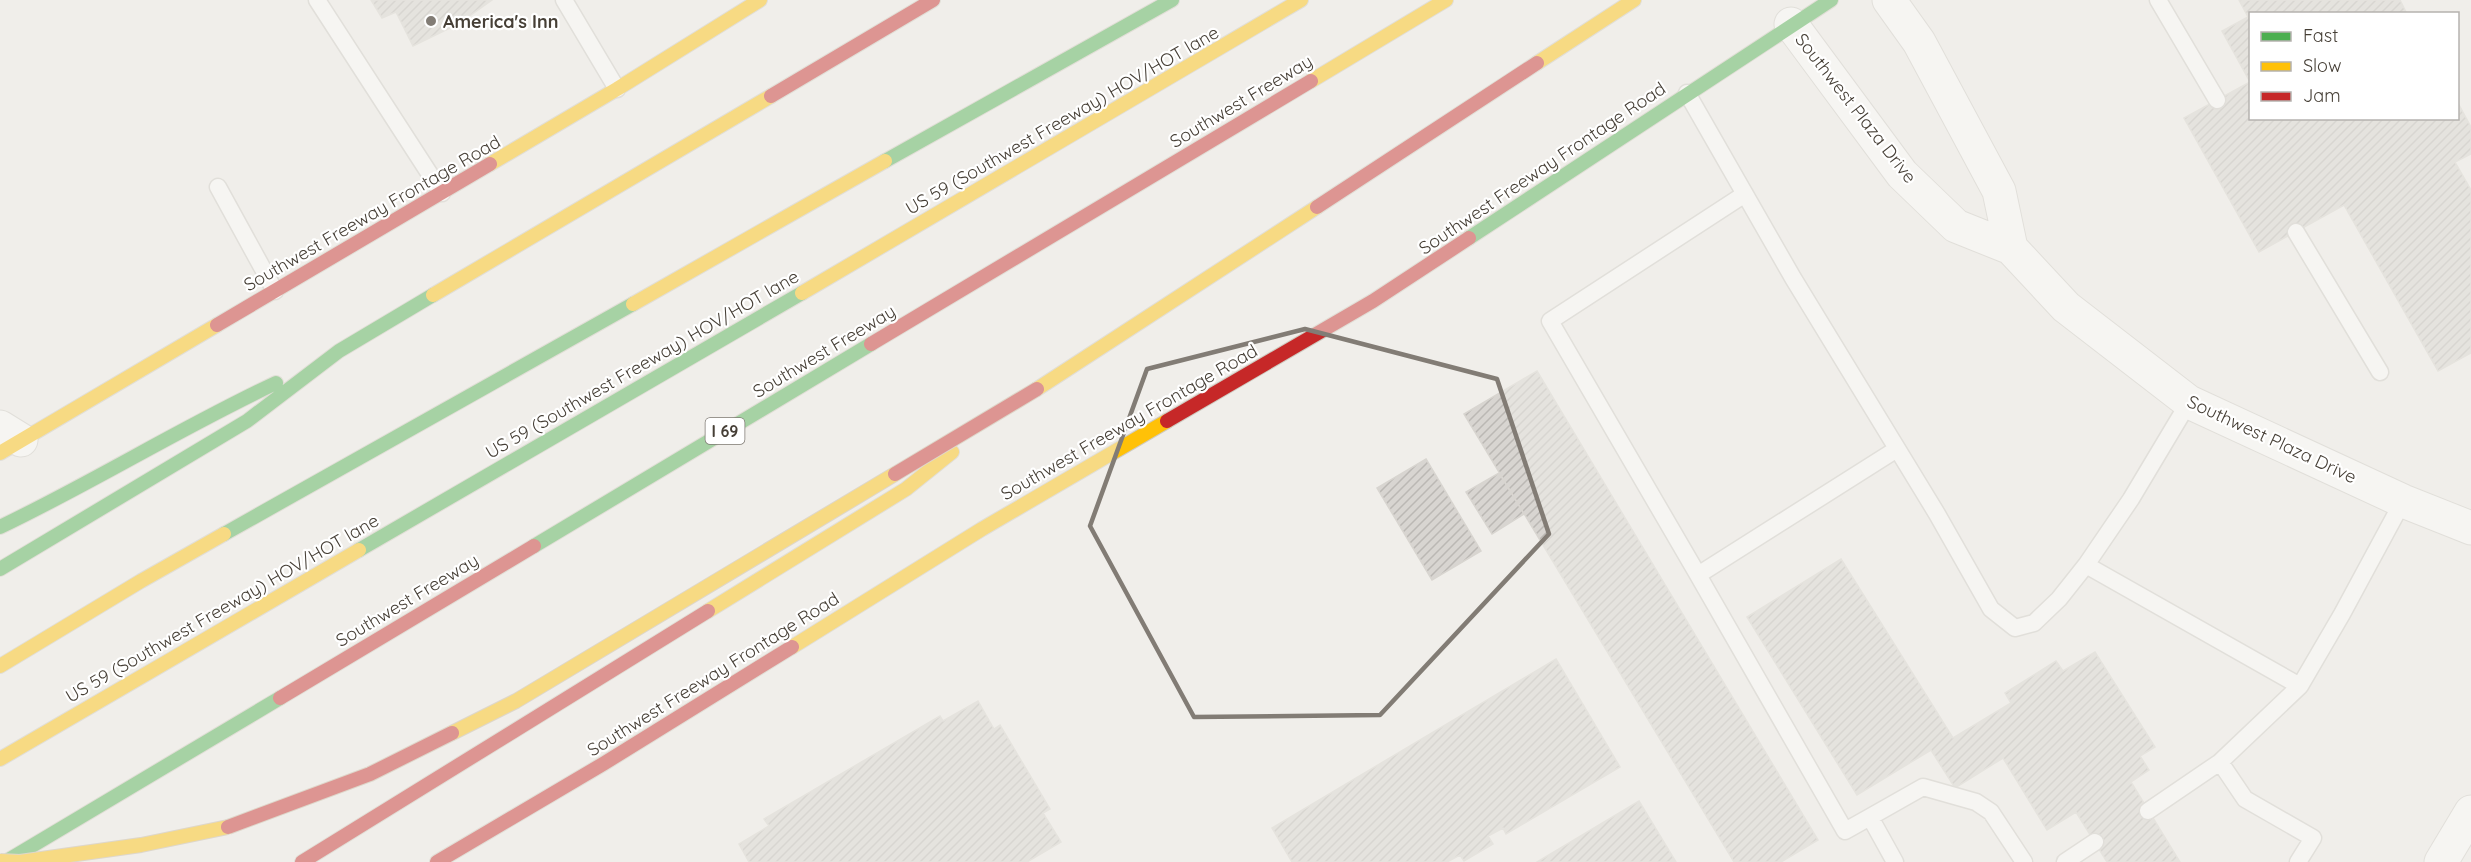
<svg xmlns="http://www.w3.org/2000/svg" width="2471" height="862" font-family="Quicksand,sans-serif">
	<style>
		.building { fill: url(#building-hatch); stroke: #d8d5d0; stroke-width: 1.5 }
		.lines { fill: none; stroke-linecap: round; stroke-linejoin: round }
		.lane-casing { stroke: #ceccc8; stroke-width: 19 }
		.street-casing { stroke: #ceccc8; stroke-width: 35 }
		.fast-casing { stroke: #cfcbc1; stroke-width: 16 }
		.slow-casing { stroke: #cfcbc1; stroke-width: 16 }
		.jam-casing { stroke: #cfcbc1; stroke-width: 16 }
		.lane { stroke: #fdfcfc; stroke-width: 16 }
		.street { stroke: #fdfcfc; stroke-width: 33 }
		.fast { stroke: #4caf50; stroke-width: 14 }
		.slow { stroke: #ffc107; stroke-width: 14 }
		.jam { stroke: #c62828; stroke-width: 14 }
		.slow-bridge-casing { stroke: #c8baa6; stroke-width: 16; stroke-linecap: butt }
		.jam-bridge-casing { stroke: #c8baa6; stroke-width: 16; stroke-linecap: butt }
		.slow-bridge { stroke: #ffc107; stroke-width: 14 }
		.jam-bridge { stroke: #c62828; stroke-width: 14 }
		.marked { fill: none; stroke: #827c75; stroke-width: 4.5; stroke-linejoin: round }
		.poi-dot { fill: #827c75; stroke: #fff; stroke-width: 2 }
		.labels { text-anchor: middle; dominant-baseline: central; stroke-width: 4.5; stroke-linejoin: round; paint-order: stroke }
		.shield { fill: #fff; stroke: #7e7972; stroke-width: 1.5 }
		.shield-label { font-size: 16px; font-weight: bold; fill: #463f36 }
		.poi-label { font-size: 18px; font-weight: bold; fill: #463f36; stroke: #fff; text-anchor: start }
		.street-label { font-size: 18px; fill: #463f36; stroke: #fff }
	</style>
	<defs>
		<pattern id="building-hatch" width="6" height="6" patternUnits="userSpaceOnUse" patternTransform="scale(1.5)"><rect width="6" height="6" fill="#d8d5d1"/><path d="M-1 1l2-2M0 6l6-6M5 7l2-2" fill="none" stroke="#bbb8b4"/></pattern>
	</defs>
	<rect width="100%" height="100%" fill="#f0eeea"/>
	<path class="building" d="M 371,0 L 492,0 L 458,24 L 413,46 L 396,12 L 382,18 Z
		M 2239,0 L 2400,0 L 2407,14 L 2250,14 L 2250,118 L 2458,118 L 2458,103 L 2471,127 L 2471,154 L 2455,162 L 2471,190 L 2471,353 L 2438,371 L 2344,205 L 2259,252 L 2184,118 L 2250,82 L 2222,31 L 2248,17 Z
		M 1537,371 L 1818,840 L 1781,862 L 1734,862 L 1464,414 Z
		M 1426,459 L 1481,551 L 1432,580 L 1377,488 Z
		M 1499,473 L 1524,514 L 1492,534 L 1466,492 Z
		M 1841,559 L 1953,738 L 2011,703 L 2005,693 L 2056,661 L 2063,671 L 2095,652 L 2155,747 L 2140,756 L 2149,770 L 2131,782 L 2180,862 L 2107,862 L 2076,812 L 2047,830 L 2003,758 L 1955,788 L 1931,750 L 1857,795 L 1747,617 Z
		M 1556,659 L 1620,767 L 1506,834 L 1503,828 L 1488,836 L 1493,844 L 1464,861 L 1460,855 L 1447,862 L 1292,862 L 1272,828 Z
		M 978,701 L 994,729 L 1000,725 L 1050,809 L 1043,813 L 1061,842 L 1027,862 L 749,862 L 739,844 L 769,826 L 764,819 L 940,716 L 943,721 Z
		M 1639,801 L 1676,862 L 1537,862 Z"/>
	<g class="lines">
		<g class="lane-casing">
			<path id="lane" d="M 317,0 L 442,193
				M 564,0 L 617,89
				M 2158,0 L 2217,100
				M 1687,93 L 1793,278 L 1937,514 L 1991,609 L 2015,628 L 2034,623 L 2059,599 L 2086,565 L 2131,499 L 2189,402
				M 218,187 L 275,291
				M 1745,194 L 1550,321 L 1698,575 L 1897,449
				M 2296,232 L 2380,372
				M 2086,565 L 2300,686 L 2342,614 L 2403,501
				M 1698,575 L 1845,831 L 1870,817 L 1895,862
				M 2220,762 L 2300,686
				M 2148,811 L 2220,762 L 2245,799 L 2313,838 L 2298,862
				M 1870,817 L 1923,787 L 1976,802 L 1991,812 L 2024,862
				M 2065,862 L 2095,842"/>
		</g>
		<g class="street-casing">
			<path id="street" d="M 1889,0 L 1919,42 L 1999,191 L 2011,248
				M 1791,24 L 1902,174 L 1956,226 L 2011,248 L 2066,307 L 2189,402 L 2403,501 L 2471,528
				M 0,427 L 21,440
				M 2441,862 L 2471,812"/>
		</g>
		<g class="fast-casing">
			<path id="fast" d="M 885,161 L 1172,0
				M 1469,238 L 1831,0
				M 0,527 C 94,482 182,427 276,383
				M 224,534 L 633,304
				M 534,546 L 871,344
				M 359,550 L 802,293
				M 0,569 L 247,421 L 339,351 L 433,295
				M 5,862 L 280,698"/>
		</g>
		<g class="slow-casing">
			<path id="slow" d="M 1537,63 L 1634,0
				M 1311,81 L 1446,0
				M 490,164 L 617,89 L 760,0
				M 802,293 L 1301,0
				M 433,295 L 771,96
				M 633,304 L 885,161
				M 1037,389 L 1317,207
				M 0,453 L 217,325
				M 708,611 L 906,489 L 952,452
				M 792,647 L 982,529 L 1167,421
				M 0,666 L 141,581 L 224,534
				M 0,759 L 359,550"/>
		</g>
		<g class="jam-casing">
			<path id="jam" d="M 771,96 L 933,0
				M 1317,207 L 1537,63
				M 217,325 L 490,164
				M 871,344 L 1311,81
				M 1167,421 L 1373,301 L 1469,238
				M 280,698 L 534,546
				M 302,862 L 708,611
				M 437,862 L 603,764 L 792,647"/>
		</g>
		<use href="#lane" class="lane"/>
		<use href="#street" class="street"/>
		<use href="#fast" class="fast"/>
		<use href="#slow" class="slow"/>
		<use href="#jam" class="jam"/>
		<g class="slow-bridge-casing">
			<path id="slow-bridge" d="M 452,733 L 516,701 L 895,474
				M 0,861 L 20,862 L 141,845 L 228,827"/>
		</g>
		<g class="jam-bridge-casing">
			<path id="jam-bridge" d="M 895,474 L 1037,389
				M 228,827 L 370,774 L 452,733"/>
		</g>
		<use href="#slow-bridge" class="slow-bridge"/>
		<use href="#jam-bridge" class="jam-bridge"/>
	</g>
	<path d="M0 0H2471V862H0ZM 1305,329 L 1497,379 L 1549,534 L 1380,715 L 1194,717 L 1090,526 L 1147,369 Z" fill="#f0eeea" fill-opacity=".55" fill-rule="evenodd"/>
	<path class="marked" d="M 1305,329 L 1497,379 L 1549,534 L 1380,715 L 1194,717 L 1090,526 L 1147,369 Z"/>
	<circle class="poi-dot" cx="431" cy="21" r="6"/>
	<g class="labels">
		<rect class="shield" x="705.5" y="418" width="39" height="26" rx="4.5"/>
		<g class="shield-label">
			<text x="725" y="431">I 69</text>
		</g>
		<g class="poi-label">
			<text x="443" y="21">America's Inn</text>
		</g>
		<g class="street-label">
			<text transform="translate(1241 101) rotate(-31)">Southwest Freeway</text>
			<text transform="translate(1856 108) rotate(52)">Southwest Plaza Drive</text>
			<text transform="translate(1062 120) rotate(-30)">US 59 (Southwest Freeway) HOV/HOT lane</text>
			<text transform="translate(1542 168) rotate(-34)">Southwest Freeway Frontage Road</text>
			<text transform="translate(372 213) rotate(-30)">Southwest Freeway Frontage Road</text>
			<text transform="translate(824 351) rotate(-31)">Southwest Freeway</text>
			<text transform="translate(642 364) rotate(-30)">US 59 (Southwest Freeway) HOV/HOT lane</text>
			<text transform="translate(1129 422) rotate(-30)">Southwest Freeway Frontage Road</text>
			<text transform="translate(2272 439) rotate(25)">Southwest Plaza Drive</text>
			<text transform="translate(407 600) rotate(-31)">Southwest Freeway</text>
			<text transform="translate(222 608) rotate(-30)">US 59 (Southwest Freeway) HOV/HOT lane</text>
			<text transform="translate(713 674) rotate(-32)">Southwest Freeway Frontage Road</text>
		</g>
	</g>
	<rect x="2249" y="12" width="210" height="108" fill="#ffffff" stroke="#b5b2af" stroke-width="1.5"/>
	<rect x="2261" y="32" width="30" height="9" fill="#4caf50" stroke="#b5b2af" stroke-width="1.5"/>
	<text x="2303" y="42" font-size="18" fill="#463f36">Fast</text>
	<rect x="2261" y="62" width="30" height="9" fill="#ffc107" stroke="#b5b2af" stroke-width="1.5"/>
	<text x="2303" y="72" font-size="18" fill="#463f36">Slow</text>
	<rect x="2261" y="92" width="30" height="9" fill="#c62828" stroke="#b5b2af" stroke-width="1.5"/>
	<text x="2303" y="102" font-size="18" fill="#463f36">Jam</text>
</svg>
